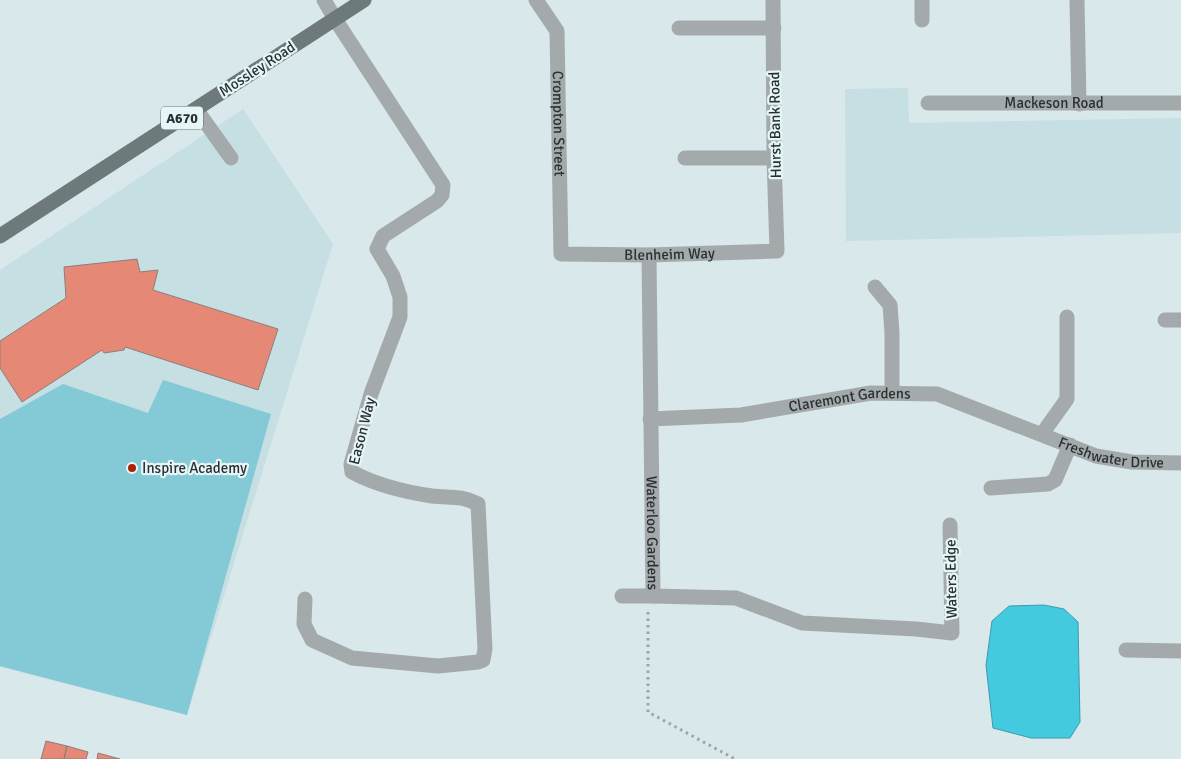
<svg xmlns="http://www.w3.org/2000/svg" width="1181" height="759" font-family="Signika,sans-serif">
	<style>
		.built { fill: #c6dfe3 }
		.green { fill: #83c9d6 }
		.water { fill: #44cadf; stroke: #3c9cab }
		.building { fill: #e58976; stroke: #8c7e7b }
		.lines { fill: none; stroke-linecap: round; stroke-linejoin: round }
		.path { stroke: #9aa6a9; stroke-width: 3; stroke-dasharray: 2.5 4; stroke-linecap: butt }
		.minor { stroke: #a4aaac; stroke-width: 15 }
		.major { stroke: #6e797c; stroke-width: 15 }
		.poi-dot { fill: #af2106; stroke: #e6f5f8; stroke-width: 2 }
		.labels { text-anchor: middle; dominant-baseline: central; stroke-width: 4.5; stroke-linejoin: round; paint-order: stroke }
		.shield { fill: #e6f5f8; stroke: #636c6d; stroke-width: 1 }
		.shield-label { font-size: 14px; font-weight: bold; fill: #2b3132 }
		.street-label { font-size: 15px; fill: #2b3132; stroke: #e6f5f8 }
		.poi-label { font-size: 15px; fill: #2b3132; stroke: #e6f5f8; text-anchor: start }
	</style>
	<rect width="100%" height="100%" fill="#d9e8eb"/>
	<path class="built" d="M 908,88 L 909,123 L 1181,118 L 1181,233 L 846,241 L 845,89 Z
		M 243,109 L 333,244 L 187,715 L 0,667 L 0,270 Z"/>
	<path class="green" d="M 163,380 L 271,414 L 187,715 L 0,666 L 0,419 L 63,384 L 148,413 Z"/>
	<path class="water" d="M 1044,605 L 1064,609 L 1078,622 L 1080,722 L 1070,738 L 1031,738 L 993,728 L 986,665 L 992,621 L 1009,606 Z"/>
	<path class="building" d="M 137,259 L 140,272 L 158,270 L 153,290 L 278,329 L 258,390 L 125,347 L 124,350 L 104,353 L 102,350 L 22,402 L 0,368 L 0,341 L 66,298 L 64,267 Z
		M 46,741 L 67,746 L 64,759 L 41,759 Z
		M 67,746 L 88,752 L 86,759 L 64,759 Z
		M 98,753 L 120,759 L 97,759 Z"/>
	<g class="lines">
		<path class="path" d="M 648,612 L 648,712 L 735,759"/>
		<g class="minor">
			<path id="s1" d="M 536,0 L 557,31 L 561,254 L 649,255 L 777,251 L 774,158 L 773,0"/>
			<path d="M 922,0 L 922,20"/>
			<path d="M 1077,0 L 1079,104"/>
			<path d="M 679,28 L 774,28"/>
			<path id="s2" d="M 928,103 L 1181,103"/>
			<path d="M 196,109 L 231,158"/>
			<path d="M 685,158 L 774,158"/>
			<path id="s3" d="M 649,255 L 653,596 L 736,598 L 802,623 L 916,629 L 952,633 L 950,525"/>
			<path d="M 875,287 L 890,305 L 892,333 L 892,393"/>
			<path d="M 1165,320 L 1181,320"/>
			<path id="s4" d="M 650,419 L 741,415 L 871,393 L 937,394 L 1096,456 L 1132,462 L 1181,463"/>
			<path d="M 1042,434 L 1067,399 L 1067,317"/>
			<path d="M 991,488 L 1048,484 L 1055,480 L 1070,445"/>
			<path d="M 622,596 L 653,596"/>
			<path d="M 305,599 L 304,624 L 312,640 L 352,658 L 438,666 L 478,662 L 483,660 L 485,649 L 478,504 C 461,495 450,498 432,496 C 405,492 376,485 352,472 L 351,464 L 371,394 L 400,317 L 400,297 L 393,276 L 377,249 L 383,236 L 437,201 L 442,195 L 443,185 L 335,19 L 324,0"/>
			<path d="M 1126,650 L 1181,651"/>
		</g>
		<path class="major" d="M 0,236 L 364,0"/>
	</g>
	<circle class="poi-dot" cx="132" cy="468" r="5"/>
	<g class="labels">
		<rect class="shield" x="161" y="106.5" width="42" height="23" rx="4"/>
		<g class="shield-label">
			<text x="182" y="118">A670</text>
		</g>
		<g class="street-label">
			<text transform="translate(257 69) rotate(-33)">Mossley Road</text>
			<text stroke="none"><textPath href="#s2" startOffset="126">Mackeson Road</textPath></text>
			<text stroke="none"><textPath href="#s1" startOffset="130">Crompton Street</textPath></text>
			<text transform="translate(775 125) rotate(-91)">Hurst Bank Road</text>
			<text stroke="none"><textPath href="#s1" startOffset="369">Blenheim Way</textPath></text>
			<text stroke="none"><textPath href="#s4" startOffset="201">Claremont Gardens</textPath></text>
			<text transform="translate(362 431) rotate(-76)">Eason Way</text>
			<text stroke="none"><textPath href="#s4" startOffset="474">Freshwater Drive</textPath></text>
			<text stroke="none"><textPath href="#s3" startOffset="278">Waterloo Gardens</textPath></text>
			<text transform="translate(951 579) rotate(-91)">Waters Edge</text>
		</g>
		<g class="poi-label">
			<text x="142" y="468">Inspire Academy</text>
		</g>
	</g>
</svg>
